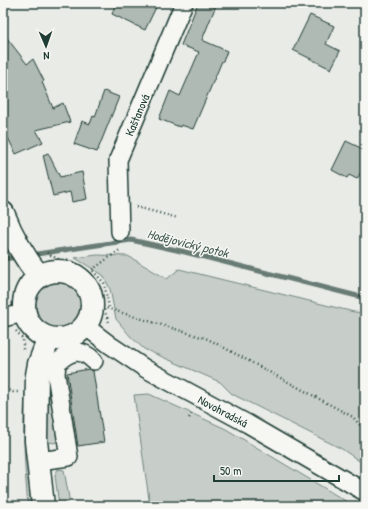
<svg xmlns="http://www.w3.org/2000/svg" width="368" height="509" font-family="'Patrick Hand',sans-serif">
	<style>
		.green { fill: #c7cec9; stroke: #73867e }
		.lines { fill: none; stroke-linecap: round; stroke-linejoin: round }
		.stream { stroke: #687c75; stroke-width: 5 }
		.building { fill: #b0bab5; stroke: #1f3d34 }
		.minor-casing { stroke: #1f3d34; stroke-width: 20 }
		.major-casing { stroke: #1f3d34; stroke-width: 25 }
		.path { stroke: #1f3d34; stroke-width: 2.5; stroke-dasharray: 1 3; stroke-linecap: butt }
		.minor { stroke: #f6f6f2; stroke-width: 17 }
		.major { stroke: #f6f6f2; stroke-width: 22 }
		.labels { text-anchor: middle; dominant-baseline: central; stroke-width: 3; stroke-linejoin: round; paint-order: stroke }
		.street-label { font-size: 12px; fill: #1f3d34; stroke: #f6f6f2 }
		.water-label { font-size: 13px; font-style: italic; fill: #445c54; stroke: #f6f6f2 }
	</style>
	<rect width="100%" height="100%" fill="#e9ebe7"/>
	<filter id="ink" filterUnits="userSpaceOnUse"><feTurbulence type="fractalNoise" baseFrequency=".025" numOctaves="2"/><feDisplacementMap in="SourceGraphic" scale="8" xChannelSelector="R" yChannelSelector="G"/><feConvolveMatrix kernelMatrix="1 2 1 2 8 2 1 2 1" color-interpolation-filters="sRGB"/></filter>
	<g filter="url(#ink)">
		<path class="green" d="M 97,255 L 128,256 L 167,279 L 179,269 L 354,312 L 365,313 L 365,465 L 342,449 L 232,394 L 220,382 L 144,349 L 131,337 L 116,319 L 110,289 L 103,275 L 75,258 Z
			M36 305a23 23 0 1 1 46 0a23 23 0 1 1-46 0Z
			M 28,380 C 25,422 27,464 31,506 L 28,506 C 24,464 22,423 26,381 Z
			M 47,381 L 48,381 L 59,439 L 55,443 L 49,442 L 47,439 Z
			M 149,394 L 226,429 L 354,506 L 150,506 L 134,395 Z
			M 58,469 L 64,470 L 69,498 L 67,506 L 59,506 L 55,475 Z"/>
		<g class="lines">
			<path class="stream" d="M 30,255 L 131,240 L 181,251 L 365,298
				M 3,259 L 18,257"/>
		</g>
		<path class="building" d="M 116,3 L 158,3 L 145,30 L 112,14 Z
			M 198,3 L 217,3 L 202,40 L 227,51 L 223,61 L 222,61 L 193,129 L 181,125 L 180,127 L 159,119 L 170,91 L 180,96 L 199,52 L 181,45 Z
			M 310,15 L 334,26 L 326,44 L 340,51 L 331,69 L 293,50 Z
			M 3,33 L 27,64 L 33,59 L 44,81 L 42,82 L 53,108 L 63,103 L 70,122 L 36,130 L 43,142 L 16,154 L 3,128 Z
			M 104,91 L 119,97 L 97,152 L 74,144 L 82,121 L 90,124 L 93,116 L 95,117 Z
			M 346,141 L 365,150 L 365,174 L 361,172 L 357,179 L 349,175 L 347,178 L 332,170 Z
			M 48,153 L 60,177 L 82,172 L 87,199 L 72,202 L 70,192 L 53,196 L 43,155 Z
			M 89,369 L 93,371 L 104,442 L 78,446 L 67,373 Z"/>
		<g class="lines">
			<g class="minor-casing">
				<path id="minor" d="M 120,232 L 118,160 L 184,3
					M 3,318 L 24,313
					M 85,326 L 110,345 L 146,369 L 248,424 L 365,492
					M 38,461 L 69,457 L 56,374 L 57,363 C 70,351 81,347 94,361"/>
			</g>
			<g class="major-casing">
				<path id="major" d="M 3,213 C 12,236 23,256 39,276
					M24 305a34 34 0 1 1 68 0a34 34 0 1 1-68 0Z
					M 43,506 L 36,441 L 37,375 L 39,364 L 49,338"/>
			</g>
			<path class="path" d="M 136,207 L 178,218
				M 47,253 L 62,261 L 89,272 L 95,280 L 102,292 L 103,307 L 109,322
				M 93,271 L 104,283 L 109,307
				M 89,272 L 121,249
				M 103,307 L 208,339 L 353,417 L 365,431
				M 16,331 L 23,339 L 23,350
				M 3,391 L 6,388 L 13,392 L 19,392
				M 189,418 L 192,413"/>
			<use href="#minor" class="minor"/>
			<use href="#major" class="major"/>
		</g>
	</g>
	<g class="labels">
		<g class="street-label">
			<text transform="translate(137 115) rotate(-67)">Kaštanová</text>
			<text transform="translate(223 411) rotate(28)">Novohradská</text>
		</g>
		<g class="water-label">
			<text transform="translate(188 243) rotate(14)">Hodějovický potok</text>
		</g>
	</g>
	<rect width="368" height="509" fill="none" stroke="#f6f6f2" stroke-width="16"/>
	<rect x="8" y="8" width="352" height="493" fill="none" stroke="#1f3d34" stroke-width="1.5" filter="url(#ink)"/>
	<g transform="translate(46 46) rotate(178)" stroke="#f6f6f2" stroke-width="3" paint-order="stroke">
	<path d="M0-3L7 15L0 10L-7 15Z" fill="#1f3d34"/>
	<text y="-6" font-size="11" font-weight="bold" text-anchor="middle" fill="#1f3d34">N</text>
	</g>
	<path d="M214 475v6h125v-6" fill="none" stroke="#1f3d34" stroke-width="2"/>
	<text x="220" y="475" font-size="12" fill="#1f3d34" stroke="#f6f6f2" stroke-width="3" paint-order="stroke">50 m</text>
</svg>
